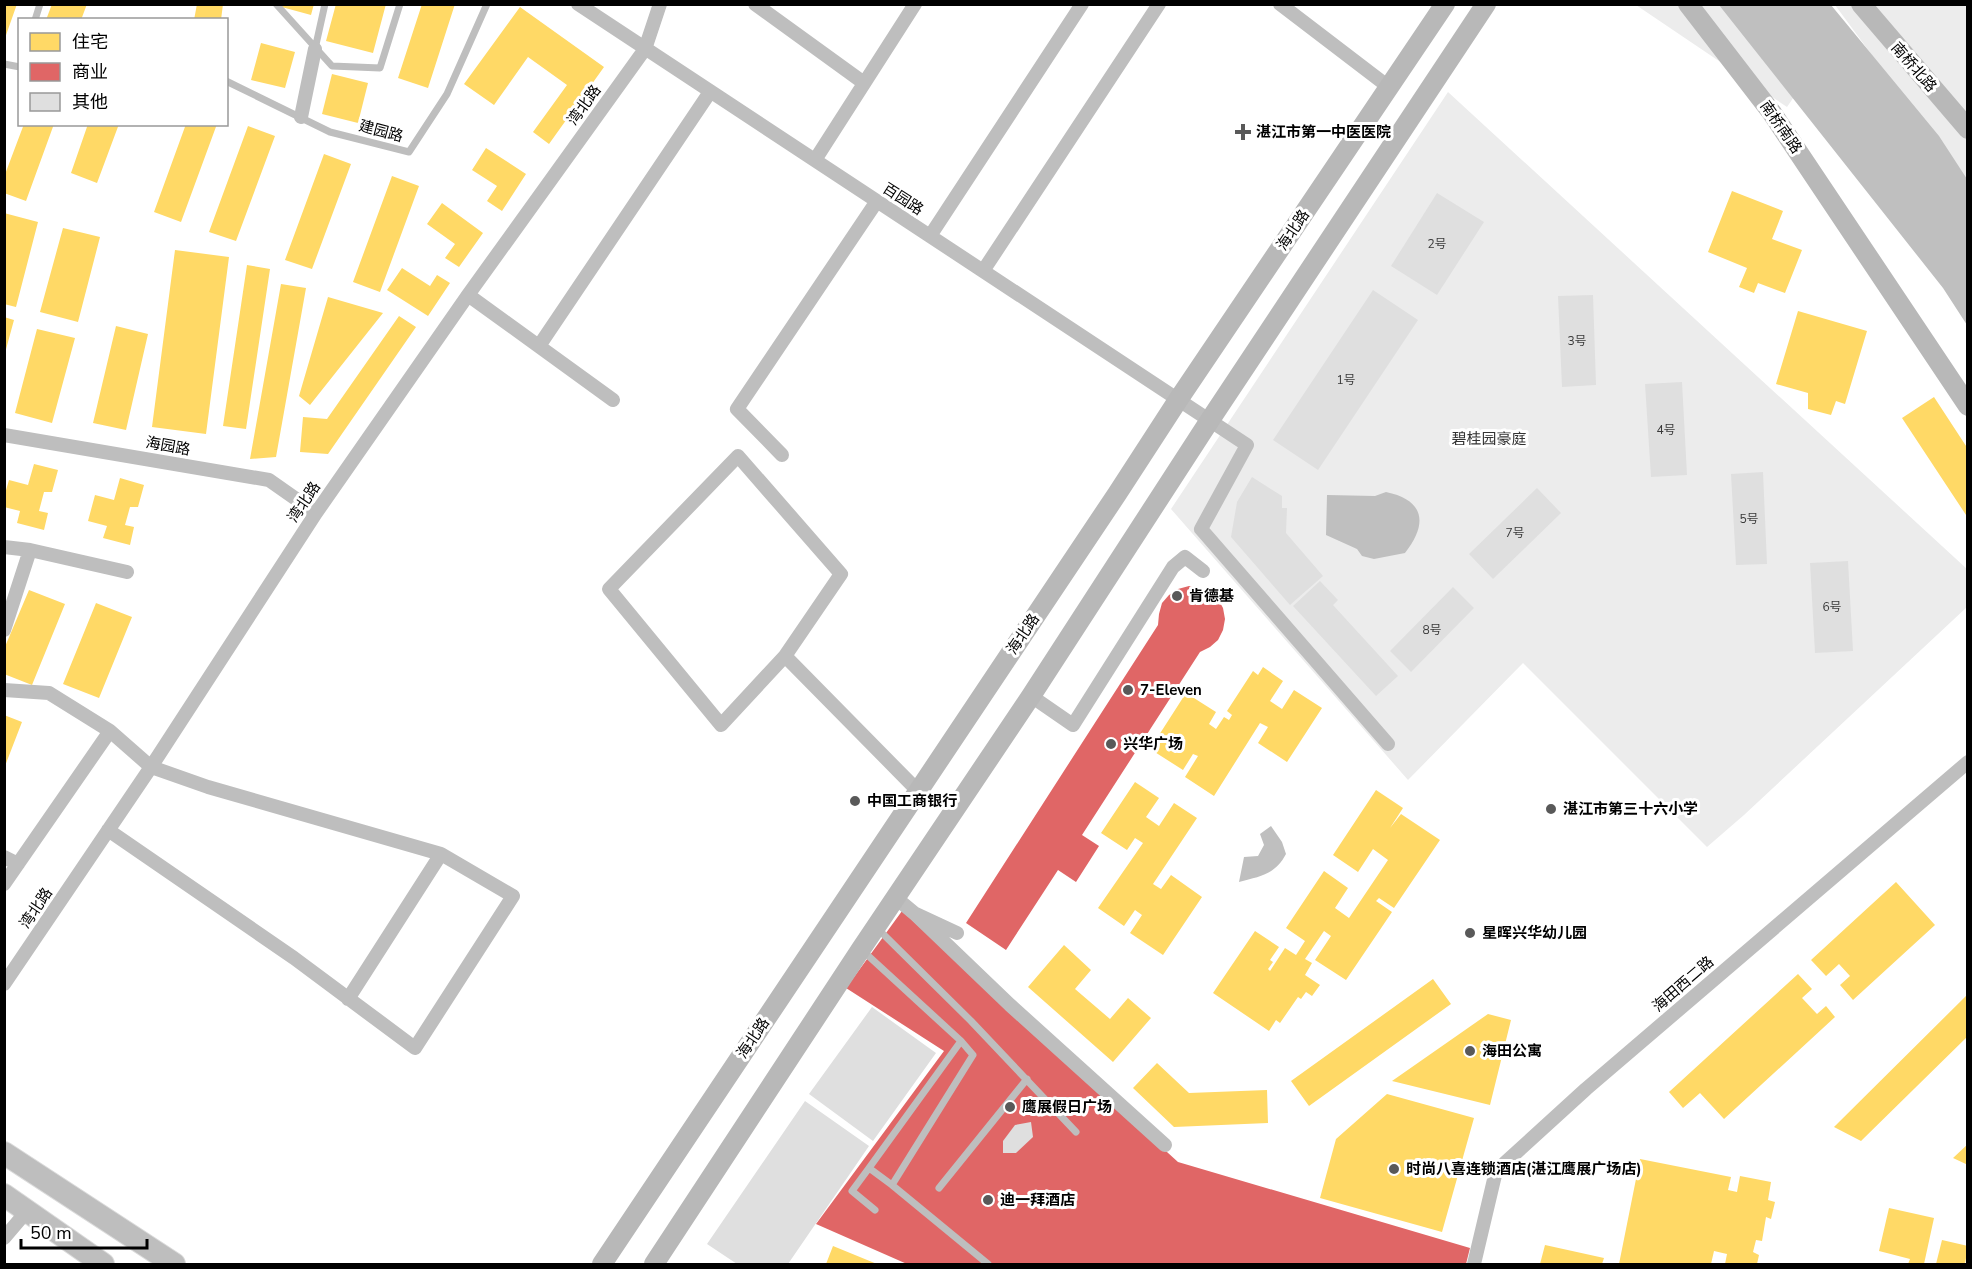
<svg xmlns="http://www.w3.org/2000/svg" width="1972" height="1269" font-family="'Nunito Sans','Noto Sans SC',sans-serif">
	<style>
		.green { fill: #ececec }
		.water { fill: #bfbfbf }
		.homes { fill: #ffd966 }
		.shops { fill: #e06666 }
		.building { fill: #dfdfdf }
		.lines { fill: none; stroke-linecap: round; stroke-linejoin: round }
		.primary-casing { stroke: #dbdbdb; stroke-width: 24 }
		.lane { stroke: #bebebe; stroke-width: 7 }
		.street { stroke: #bebebe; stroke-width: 14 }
		.secondary { stroke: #b8b8b8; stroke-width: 20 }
		.primary { stroke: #bebebe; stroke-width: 22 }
		.poi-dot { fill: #595959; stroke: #fff; stroke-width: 2 }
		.labels { text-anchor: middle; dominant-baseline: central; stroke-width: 6; stroke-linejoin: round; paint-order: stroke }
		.number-label { font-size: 12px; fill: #383838 }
		.street-label { font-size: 15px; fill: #000; stroke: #fff }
		.poi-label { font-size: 15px; font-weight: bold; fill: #000; stroke: #fff; text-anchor: start }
		.park-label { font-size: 15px; fill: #333; stroke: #fff }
	</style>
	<rect width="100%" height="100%" fill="#fff"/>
	<path class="green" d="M 1636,5 L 1739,5 L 1802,85 L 1787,107 Z
		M 1835,5 L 1967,5 L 1967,184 Z
		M 1448,92 L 1967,569 L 1967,607 L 1744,815 L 1707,847 L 1523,663 L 1408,780 L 1171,509 Z"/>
	<path class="water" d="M 1719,5 L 1831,5 L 1939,136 L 1967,179 L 1967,325 L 1943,288 Z
		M 1386,492 C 1425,500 1428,524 1405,553 L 1374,559 L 1362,556 L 1357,549 L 1326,535 L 1327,495 L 1375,496 Z
		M 1271,826 L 1282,842 L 1286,854 C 1275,875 1260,876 1239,882 L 1244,857 L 1258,856 L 1264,845 L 1260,834 Z"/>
	<path class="homes" d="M 4,4 L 17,4 L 5,38 L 4,38 Z
		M 52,4 L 87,4 L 81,20 L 46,20 Z
		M 197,4 L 223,4 L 221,20 L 194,20 Z
		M 278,4 L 314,4 L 311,15 L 278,6 Z
		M 336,4 L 386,4 L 373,53 L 326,41 Z
		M 422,4 L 455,4 L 428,88 L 398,78 Z
		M 520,7 L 604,67 L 549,144 L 533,132 L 567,85 L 528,57 L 494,105 L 464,84 Z
		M 261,43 L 295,52 L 285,88 L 251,80 Z
		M 332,74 L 368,83 L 358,123 L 322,114 Z
		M 24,124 L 54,124 L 26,201 L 4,193 L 4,177 Z
		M 88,124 L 119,124 L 97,183 L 71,173 Z
		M 186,124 L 217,124 L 181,222 L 154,212 Z
		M 248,126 L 275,136 L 236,241 L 209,232 Z
		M 486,148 L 526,174 L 502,211 L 487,201 L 497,186 L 472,170 Z
		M 324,154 L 351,164 L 312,269 L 285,260 Z
		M 392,176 L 419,186 L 380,292 L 353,282 Z
		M 1732,191 L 1783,211 L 1772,239 L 1802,250 L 1785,293 L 1758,283 L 1754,293 L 1739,287 L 1747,268 L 1708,252 Z
		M 442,203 L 483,233 L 459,267 L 445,258 L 455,244 L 427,224 Z
		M 4,213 L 38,222 L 16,307 L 4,304 Z
		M 63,228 L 100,237 L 78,322 L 40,312 Z
		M 175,250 L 229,257 L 206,434 L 152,427 Z
		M 247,265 L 270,269 L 246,429 L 223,426 Z
		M 402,268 L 430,286 L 437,275 L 450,283 L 428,316 L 387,290 Z
		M 281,284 L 306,288 L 276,457 L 250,459 Z
		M 328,297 L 383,313 L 310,405 L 299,396 Z
		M 1798,311 L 1867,331 L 1845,404 L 1836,401 L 1831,415 L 1808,409 L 1808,393 L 1776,384 Z
		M 399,316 L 416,327 L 328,454 L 300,452 L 303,417 L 327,419 Z
		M 4,317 L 14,320 L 5,353 L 4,353 Z
		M 116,326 L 148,334 L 126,430 L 93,423 Z
		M 37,329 L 75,338 L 52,423 L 15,413 Z
		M 1934,397 L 1968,449 L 1968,518 L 1902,418 Z
		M 34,464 L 58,470 L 52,492 L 44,492 L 39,511 L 48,513 L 44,530 L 17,523 L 20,511 L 4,507 L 4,497 L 9,480 L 28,485 Z
		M 120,478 L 144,485 L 138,507 L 130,507 L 125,525 L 134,527 L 130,545 L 103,538 L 107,526 L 88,521 L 95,495 L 114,500 Z
		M 29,590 L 65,604 L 32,685 L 4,674 L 4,649 Z
		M 96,603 L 132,617 L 99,698 L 63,684 Z
		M 1263,667 L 1283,681 L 1270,701 L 1282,709 L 1294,690 L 1322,708 L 1287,762 L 1258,743 L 1268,727 L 1260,723 L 1214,796 L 1185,777 L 1198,756 L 1193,754 L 1183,770 L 1150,749 L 1186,693 L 1216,712 L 1209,724 L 1216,729 L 1224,717 L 1229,720 L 1232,715 L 1227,711 L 1253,671 L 1258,675 Z
		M 4,715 L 22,722 L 5,766 L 4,766 Z
		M 1135,782 L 1159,798 L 1146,817 L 1159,826 L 1174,803 L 1197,818 L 1153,884 L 1161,889 L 1171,875 L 1202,897 L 1163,955 L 1130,933 L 1142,915 L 1135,910 L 1124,926 L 1098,908 L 1143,843 L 1135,838 L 1127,850 L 1101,833 Z
		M 1376,790 L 1403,808 L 1390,828 L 1401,814 L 1440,840 L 1394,908 L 1379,898 L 1376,901 L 1392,912 L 1346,980 L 1315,960 L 1331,936 L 1324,931 L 1305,959 L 1312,963 L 1305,975 L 1320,985 L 1312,996 L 1306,992 L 1301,999 L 1298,997 L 1280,1023 L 1276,1020 L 1269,1031 L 1213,993 L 1255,931 L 1279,947 L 1270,960 L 1273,962 L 1268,969 L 1270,971 L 1285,948 L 1296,955 L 1305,941 L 1286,928 L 1324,871 L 1348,888 L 1335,908 L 1349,918 L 1388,860 L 1373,849 L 1358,872 L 1333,855 Z
		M 1896,882 L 1935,925 L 1853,1000 L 1840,985 L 1850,976 L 1839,964 L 1826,976 L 1811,960 Z
		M 1064,945 L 1091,970 L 1075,989 L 1110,1019 L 1128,998 L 1151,1018 L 1113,1062 L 1028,987 Z
		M 1798,974 L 1812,989 L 1802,998 L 1817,1014 L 1826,1006 L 1835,1017 L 1724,1119 L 1700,1093 L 1683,1108 L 1669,1092 Z
		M 1433,979 L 1451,1004 L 1309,1106 L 1291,1081 Z
		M 1968,994 L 1968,1036 L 1861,1141 L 1834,1127 Z
		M 1488,1014 L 1511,1020 L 1490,1105 L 1392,1081 Z
		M 1157,1063 L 1189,1093 L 1267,1090 L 1268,1123 L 1174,1127 L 1133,1088 Z
		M 1387,1094 L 1474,1118 L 1442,1232 L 1320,1198 L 1336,1139 Z
		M 1968,1144 L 1968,1165 L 1953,1158 Z
		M 988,1154 L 1033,1193 L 988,1246 L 943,1206 Z
		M 1640,1159 L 1731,1177 L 1728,1190 L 1737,1192 L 1740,1176 L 1771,1182 L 1768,1200 L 1775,1202 L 1771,1219 L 1766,1217 L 1762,1241 L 1756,1240 L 1753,1252 L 1759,1255 L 1757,1264 L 1725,1264 L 1727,1254 L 1714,1251 L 1711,1264 L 1619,1264 Z
		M 1889,1208 L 1934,1218 L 1924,1264 L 1908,1264 L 1910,1259 L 1879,1251 Z
		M 1942,1240 L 1968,1246 L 1965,1264 L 1936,1264 Z
		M 1545,1245 L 1604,1258 L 1602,1264 L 1540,1264 Z
		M 833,1246 L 877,1264 L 826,1264 Z"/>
	<path class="shops" d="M 1189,586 L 1200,587 L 1210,591 L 1218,599 L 1223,608 L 1225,619 L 1223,630 L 1218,640 L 1210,647 L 1200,652 L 1082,835 L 1099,846 L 1076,882 L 1058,870 L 1006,950 L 966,923 L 1158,625 L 1159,614 L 1162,603 L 1169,595 L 1178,589 Z
		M 902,911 L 1178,1162 L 1470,1248 L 1466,1264 L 907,1264 L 816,1224 L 944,1051 L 846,988 Z"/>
	<path class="building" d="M 1437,193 L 1484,222 L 1437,295 L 1391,266 Z
		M 1373,290 L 1418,320 L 1318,470 L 1273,440 Z
		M 1593,295 L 1596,385 L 1562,387 L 1558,296 Z
		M 1682,382 L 1687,475 L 1651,477 L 1645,384 Z
		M 1763,472 L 1767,564 L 1736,565 L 1731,474 Z
		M 1252,477 L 1282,496 L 1282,508 L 1287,508 L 1286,533 L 1323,576 L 1290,605 L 1231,537 L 1237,502 Z
		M 1537,488 L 1561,513 L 1493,579 L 1469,554 Z
		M 1848,561 L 1853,651 L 1815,653 L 1810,563 Z
		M 1320,581 L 1338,600 L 1333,605 L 1398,676 L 1376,696 L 1293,606 Z
		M 1453,587 L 1474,608 L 1411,672 L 1390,651 Z
		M 872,1007 L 936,1053 L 873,1141 L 809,1094 Z
		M 805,1101 L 869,1146 L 788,1264 L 737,1264 L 707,1244 Z
		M 1031,1122 L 1033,1137 L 1016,1153 L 1003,1153 L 1003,1141 L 1015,1125 Z"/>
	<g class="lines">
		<g class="primary-casing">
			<path id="primary" d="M 4,1153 L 174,1264
				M 4,1195 L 103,1264"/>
		</g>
		<path class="lane" d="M 276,4 L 332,66 L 380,68 L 400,4
			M 35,20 L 40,4
			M 315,49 L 325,4
			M 4,64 L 20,67
			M 226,81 L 330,132 L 409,152 L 447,94 L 487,4
			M 878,929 L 971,1021 L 1076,1132
			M 863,951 L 961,1041 L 869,1168 L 892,1185 L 973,1055 L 961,1041
			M 869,1168 L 852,1191 L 875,1210
			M 892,1185 L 988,1264
			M 939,1188 L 1027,1079"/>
		<path class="street" d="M 578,4 L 1247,445 L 1201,529 L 1388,744
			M 755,4 L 864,83
			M 1280,4 L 1390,88
			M 301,117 L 315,49
			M 815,160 L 915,4
			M 930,236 L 1082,4
			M 983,271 L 1159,4
			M 468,295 L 613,400
			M 539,346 L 710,92
			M 4,435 L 269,480 L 316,513
			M 782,455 L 737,409 L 877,201
			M 4,547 L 30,550
			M 4,630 L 30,550 L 127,572
			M 785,656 L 721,725 L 609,589 L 738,456 L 841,574 L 785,656 L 918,791
			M 4,690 L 49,693 L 110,731
			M 1031,696 L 1073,725 L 1173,567 L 1185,557 L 1203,571
			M 108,830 L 294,958 L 415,1048 L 513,896 L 441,854 L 348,999
			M 4,857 L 18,864
			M 4,884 L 110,731 L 151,767 L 208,787 L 441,854
			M 896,898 L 914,913 L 957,933
			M 914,913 L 1010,1005 L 1165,1145
			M 4,984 L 151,767 L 316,513 L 468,295 L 645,49 L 660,4
			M 4,1238 L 27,1211
			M 1474,1264 L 1496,1171 L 1586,1089 L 1968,762"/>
		<path class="secondary" d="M 1688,4 L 1772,113 L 1968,406
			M 1861,4 L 1968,129
			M 602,1264 L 1117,494 L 1178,400 L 1445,4
			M 654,1264 L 861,949 L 1031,696 L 1210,420 L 1486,4"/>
		<use href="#primary" class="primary"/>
	</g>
	<g class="poi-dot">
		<path d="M1240 123h6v6h6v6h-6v6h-6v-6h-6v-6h6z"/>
		<circle cx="1177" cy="596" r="6"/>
		<circle cx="1128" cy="690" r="6"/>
		<circle cx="1111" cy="744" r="6"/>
		<circle cx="855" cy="801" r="6"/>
		<circle cx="1551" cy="809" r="6"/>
		<circle cx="1470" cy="933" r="6"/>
		<circle cx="1470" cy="1051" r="6"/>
		<circle cx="1010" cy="1107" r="6"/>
		<circle cx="1394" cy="1169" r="6"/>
		<circle cx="988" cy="1200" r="6"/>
	</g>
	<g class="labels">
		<g class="number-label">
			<text x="1437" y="244">2号</text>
			<text x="1577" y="341">3号</text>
			<text x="1346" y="380">1号</text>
			<text x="1666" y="430">4号</text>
			<text x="1749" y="519">5号</text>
			<text x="1515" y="533">7号</text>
			<text x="1832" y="607">6号</text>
			<text x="1432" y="630">8号</text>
		</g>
		<g class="street-label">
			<text transform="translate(1914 67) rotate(49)">南桥北路</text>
			<text transform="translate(584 105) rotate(-54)">湾北路</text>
			<text transform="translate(1781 127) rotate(55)">南桥南路</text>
			<text transform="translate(381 131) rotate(15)">建园路</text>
			<text transform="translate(903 199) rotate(33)">百园路</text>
			<text transform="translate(1293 230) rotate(-56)">海北路</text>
			<text transform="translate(168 446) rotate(10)">海园路</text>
			<text transform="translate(304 502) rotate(-56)">湾北路</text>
			<text transform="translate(1023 634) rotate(-56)">海北路</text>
			<text transform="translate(36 908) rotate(-56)">湾北路</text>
			<text transform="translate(1683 984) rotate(-41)">海田西二路</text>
			<text transform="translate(753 1038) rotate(-56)">海北路</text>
		</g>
		<g class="poi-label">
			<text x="1256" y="132">湛江市第一中医医院</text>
			<text x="1189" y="596">肯德基</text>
			<text x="1140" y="690">7-Eleven</text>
			<text x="1123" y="744">兴华广场</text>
			<text x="867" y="801">中国工商银行</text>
			<text x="1563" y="809">湛江市第三十六小学</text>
			<text x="1482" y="933">星晖兴华幼儿园</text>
			<text x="1482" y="1051">海田公寓</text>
			<text x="1022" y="1107">鹰展假日广场</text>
			<text x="1406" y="1169">时尚八喜连锁酒店(湛江鹰展广场店)</text>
			<text x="1000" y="1200">迪一拜酒店</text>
		</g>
		<g class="park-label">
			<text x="1489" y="439">碧桂园豪庭</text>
		</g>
	</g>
	<rect width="1972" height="1269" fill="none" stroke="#000000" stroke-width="12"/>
	<rect x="18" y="18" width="210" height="108" fill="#ffffff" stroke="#999999" stroke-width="1.5"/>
	<rect x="30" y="33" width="30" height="18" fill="#ffd966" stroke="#999999" stroke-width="1.5"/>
	<text x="72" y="48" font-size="18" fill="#000000">住宅</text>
	<rect x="30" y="63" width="30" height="18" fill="#e06666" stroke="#999999" stroke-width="1.5"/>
	<text x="72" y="78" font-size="18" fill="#000000">商业</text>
	<rect x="30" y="93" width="30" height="18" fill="#dfdfdf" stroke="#999999" stroke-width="1.5"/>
	<text x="72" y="108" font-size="18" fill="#000000">其他</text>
	<path d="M21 1239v9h126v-9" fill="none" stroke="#000000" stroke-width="3"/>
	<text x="30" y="1239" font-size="18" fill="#000000" stroke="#ffffff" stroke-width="4.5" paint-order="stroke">50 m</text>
</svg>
